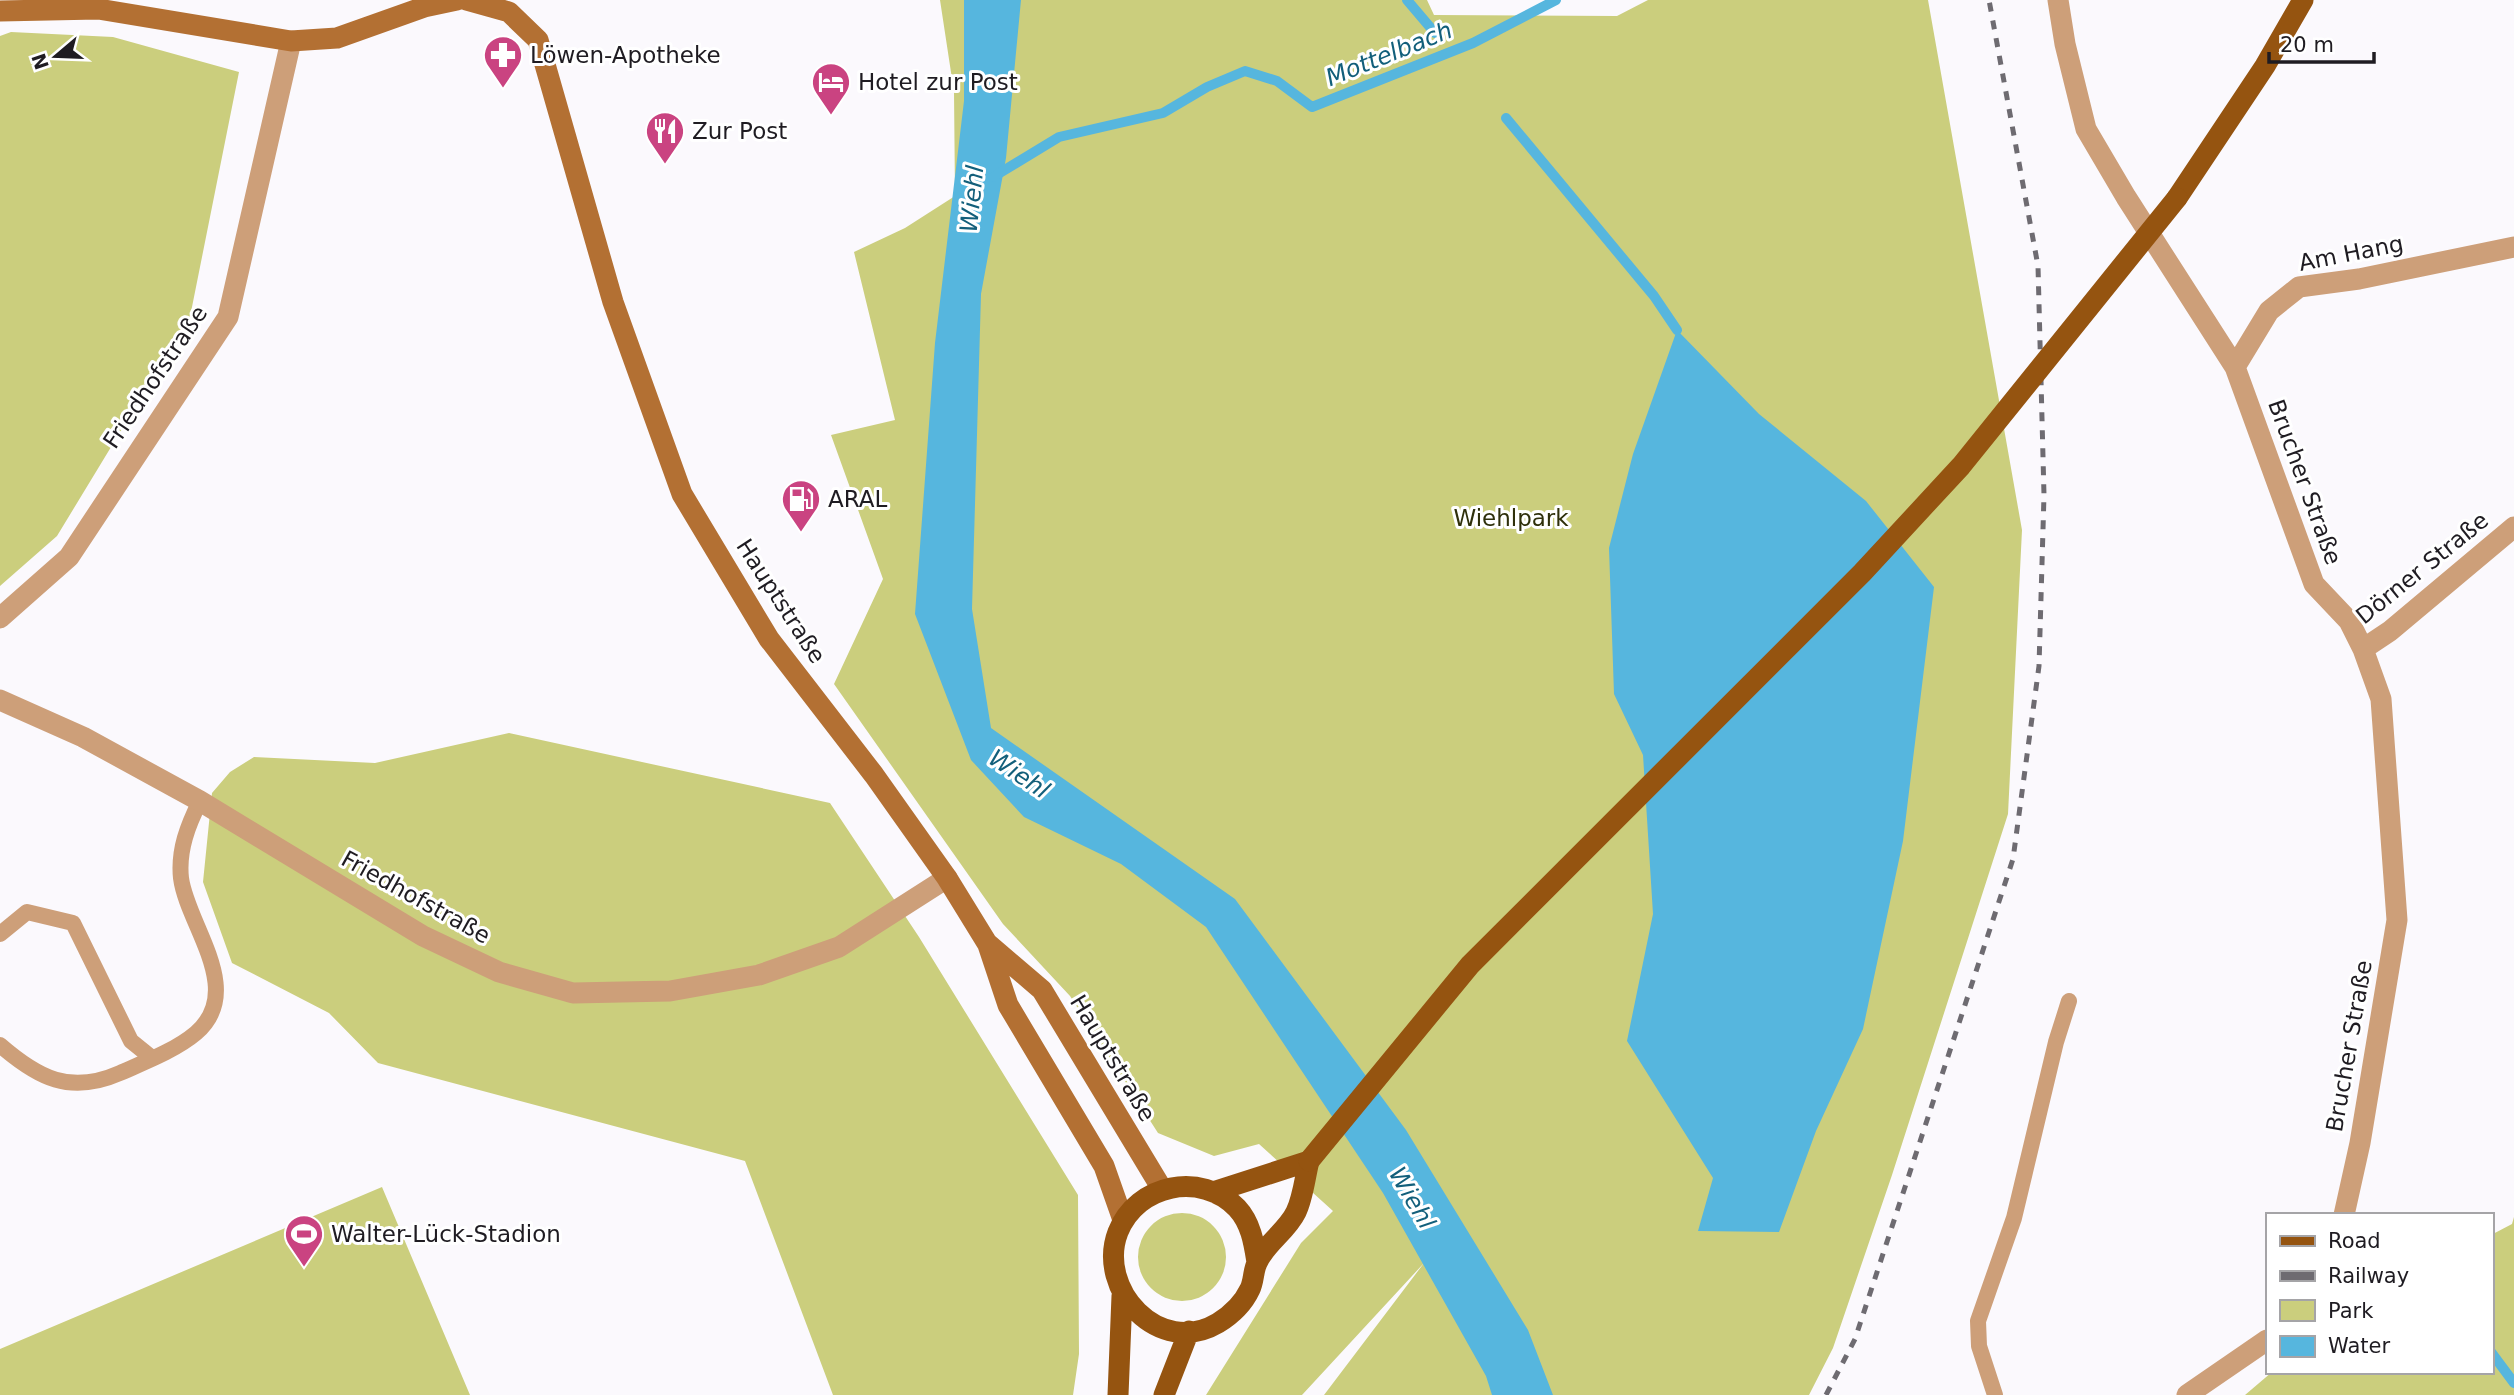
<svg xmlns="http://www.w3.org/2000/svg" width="2514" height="1395" font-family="'DejaVu Sans',sans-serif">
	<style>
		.green { fill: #cbce7d }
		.water { fill: #56b6de }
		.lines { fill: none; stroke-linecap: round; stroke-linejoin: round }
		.stream { stroke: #56b6de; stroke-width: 10 }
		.lane { stroke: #cd9f79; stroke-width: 16 }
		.street { stroke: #cd9f79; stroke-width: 21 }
		.secondary { stroke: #b37033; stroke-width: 21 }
		.primary { stroke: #955410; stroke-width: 21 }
		.rail { stroke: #6e6b71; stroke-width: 5; stroke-dasharray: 9 9; stroke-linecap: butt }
		.primary-bridge { stroke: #955410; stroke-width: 21 }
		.labels { text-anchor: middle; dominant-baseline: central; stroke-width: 6; stroke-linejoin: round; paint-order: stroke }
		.poi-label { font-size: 23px; fill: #1f1c22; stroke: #fff; text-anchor: start }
		.street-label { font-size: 23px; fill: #1f1c22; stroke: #fff }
		.park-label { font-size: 23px; fill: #2f300b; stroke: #fff }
		.water-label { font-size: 24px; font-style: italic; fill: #125f7b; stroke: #fff }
	</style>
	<rect width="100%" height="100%" fill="#fbf9fd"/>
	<path class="green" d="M 940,0 L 1427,0 L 1434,15 L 1617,16 L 1648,0 L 1928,0 L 2022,530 L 2008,814 L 1892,1175 L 1833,1348 L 1809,1395 L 1324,1395 L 1424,1263 L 1302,1395 L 1206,1395 L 1301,1243 L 1333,1211 L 1259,1144 L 1214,1156 L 1158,1133 L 1070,996 L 1003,924 L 834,684 L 883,579 L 831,435 L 895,420 L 854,252 L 905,228 L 955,196 L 954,92 Z
		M 11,32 L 113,37 L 239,72 L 190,317 L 57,536 L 0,586 L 0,36 Z
		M 509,733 L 830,803 L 919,937 L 1078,1195 L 1079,1354 L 1073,1395 L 833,1395 L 745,1161 L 378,1063 L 329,1013 L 232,963 L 203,882 L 212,793 L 230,772 L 254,757 L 375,763 Z
		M 382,1187 L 470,1395 L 0,1395 L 0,1349 Z
		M1138 1257a44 44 0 1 1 88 0a44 44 0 1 1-88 0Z
		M 2514,1217 L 2514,1395 L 2245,1395 L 2272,1372 L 2491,1372 L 2491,1235 L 2512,1224 Z"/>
	<path class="water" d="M 964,0 L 1021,0 L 1006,158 L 981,294 L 972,609 L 991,728 L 1235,899 L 1406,1130 L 1528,1330 L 1553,1395 L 1492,1395 L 1486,1376 L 1383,1193 L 1206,927 L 1121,864 L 1024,817 L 971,760 L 915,614 L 935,343 L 964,101 Z
		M 1677,330 L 1759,414 L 1866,501 L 1934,587 L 1903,841 L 1863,1029 L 1816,1131 L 1779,1232 L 1698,1231 L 1713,1178 L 1627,1041 L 1653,914 L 1643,755 L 1614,694 L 1609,548 L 1633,454 Z"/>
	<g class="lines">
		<path class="stream" d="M 1407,0 L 1435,33
			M 1506,118 L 1654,296 L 1677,330
			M 993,177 L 1059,137 L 1163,113 L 1207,87 L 1245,71 L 1277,81 L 1312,107 L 1473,43 L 1556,0
			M 2491,1352 L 2514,1383"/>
		<path class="lane" d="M 0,934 L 27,912 L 73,923 L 131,1041 L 152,1058
			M 0,1045 C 38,1078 70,1095 120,1073 C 145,1062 176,1050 196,1033 C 246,990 187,925 181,878 C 178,850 188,825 200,801
			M 1995,1395 L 1979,1346 L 1978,1321 L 2014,1218 L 2056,1042 L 2069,1001"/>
		<path class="street" d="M 2058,0 L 2065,44 L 2086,129 L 2126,197 L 2235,367 L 2314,584 L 2349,621 L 2363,649 L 2381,699 L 2397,920 L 2360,1143 L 2344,1215
			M 2235,367 L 2269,311 L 2299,287 L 2359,279 L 2514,247
			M 0,618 L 69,557 L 228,317 L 291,41
			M 2363,649 L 2390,631 L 2514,527
			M 0,700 L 83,737 L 200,801 L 423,936 L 499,972 L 573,993 L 670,991 L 759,975 L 839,947 L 947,878
			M 2187,1395 L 2267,1340"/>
		<path class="secondary" d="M 466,0 L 509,12 L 538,40 L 613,302 L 682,494 L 769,639 L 874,775 L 947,878 L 987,943 L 1042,990 L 1162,1189
			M 0,11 L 98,9 L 291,41 L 337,38 L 424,7 L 457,0
			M 988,945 L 1008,1005 L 1104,1166 L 1123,1220"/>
		<path class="primary" d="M 2177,198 L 2265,66 L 2303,0
			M 1213,1192 L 1309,1161
			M 1257,1262 C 1254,1243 1251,1223 1237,1208 C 1201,1171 1137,1184 1118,1232 C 1096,1289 1159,1358 1218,1323 C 1231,1315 1243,1304 1250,1289 C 1254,1281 1253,1271 1257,1263 C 1265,1244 1287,1231 1296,1212 C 1303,1198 1305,1177 1309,1161
			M 1118,1395 L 1122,1296
			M 1164,1395 L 1189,1331"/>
		<path class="rail" d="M 1826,1395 L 1855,1339 L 2013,859 L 2039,666 L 2044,495 L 2038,266 L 1989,0"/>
		<path class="primary-bridge" d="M 1309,1161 L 1470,965 L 1862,573 L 1961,466 L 2177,198"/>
	</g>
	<defs>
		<g id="pharmacy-pin" transform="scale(2.0125)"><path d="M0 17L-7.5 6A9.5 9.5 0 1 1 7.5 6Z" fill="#ca4381" stroke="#fff"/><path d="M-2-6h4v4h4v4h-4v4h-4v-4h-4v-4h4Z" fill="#fff"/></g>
		<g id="hotel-pin" transform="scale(2.0125)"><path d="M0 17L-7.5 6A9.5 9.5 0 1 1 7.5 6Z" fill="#ca4381" stroke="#fff"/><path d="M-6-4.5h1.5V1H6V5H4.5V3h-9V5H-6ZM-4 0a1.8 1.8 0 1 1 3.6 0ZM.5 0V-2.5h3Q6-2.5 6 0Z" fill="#fff"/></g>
		<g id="restaurant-pin" transform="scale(2.0125)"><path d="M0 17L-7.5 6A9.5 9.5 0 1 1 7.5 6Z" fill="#ca4381" stroke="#fff"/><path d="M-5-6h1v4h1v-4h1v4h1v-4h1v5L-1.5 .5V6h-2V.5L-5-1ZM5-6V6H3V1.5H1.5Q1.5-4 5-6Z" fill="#fff"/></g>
		<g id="fuel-pin" transform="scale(2.0125)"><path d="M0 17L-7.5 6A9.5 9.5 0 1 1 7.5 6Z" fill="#ca4381" stroke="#fff"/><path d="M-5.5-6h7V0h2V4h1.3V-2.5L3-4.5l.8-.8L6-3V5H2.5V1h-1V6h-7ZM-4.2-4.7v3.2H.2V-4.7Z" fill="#fff"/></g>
		<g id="stadium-pin" transform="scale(2.0125)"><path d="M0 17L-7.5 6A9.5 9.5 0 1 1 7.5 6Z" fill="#ca4381" stroke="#fff"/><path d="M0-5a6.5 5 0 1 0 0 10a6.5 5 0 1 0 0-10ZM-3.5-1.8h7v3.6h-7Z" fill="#fff"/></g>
	</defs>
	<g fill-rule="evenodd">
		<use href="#pharmacy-pin" x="503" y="55"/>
		<use href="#hotel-pin" x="831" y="82"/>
		<use href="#restaurant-pin" x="665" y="131"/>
		<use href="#fuel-pin" x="801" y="499"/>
		<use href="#stadium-pin" x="304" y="1234"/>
	</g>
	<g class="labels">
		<g class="poi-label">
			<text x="530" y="55">Löwen-Apotheke</text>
			<text x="858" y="82">Hotel zur Post</text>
			<text x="692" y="131">Zur Post</text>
			<text x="828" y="499">ARAL</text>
			<text x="331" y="1234">Walter-Lück-Stadion</text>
		</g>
		<g class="street-label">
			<text transform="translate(2351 253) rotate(-11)">Am Hang</text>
			<text transform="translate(155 377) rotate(-56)">Friedhofstraße</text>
			<text transform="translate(2305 482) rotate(70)">Brucher Straße</text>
			<text transform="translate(2422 568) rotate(-39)">Dörner Straße</text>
			<text transform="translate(781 601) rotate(57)">Hauptstraße</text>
			<text transform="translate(416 897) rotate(29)">Friedhofstraße</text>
			<text transform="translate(2349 1046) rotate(-80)">Brucher Straße</text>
			<text transform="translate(1113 1058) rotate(59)">Hauptstraße</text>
		</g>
		<g class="park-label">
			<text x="1511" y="518">Wiehlpark</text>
		</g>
		<g class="water-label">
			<text transform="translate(1389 54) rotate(-22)">Mottelbach</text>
			<text transform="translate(972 199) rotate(-84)">Wiehl</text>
			<text transform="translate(1019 774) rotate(34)">Wiehl</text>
			<text transform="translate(1412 1198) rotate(60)">Wiehl</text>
		</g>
	</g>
	<rect x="2266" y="1213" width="228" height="161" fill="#ffffff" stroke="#a5a4a7" stroke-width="2"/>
	<rect x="2280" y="1236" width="35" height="10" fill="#955410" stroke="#a5a4a7" stroke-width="2"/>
	<text x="2328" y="1248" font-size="21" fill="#1f1c22">Road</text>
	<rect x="2280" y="1271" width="35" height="10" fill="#6e6b71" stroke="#a5a4a7" stroke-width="2"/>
	<text x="2328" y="1283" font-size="21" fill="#1f1c22">Railway</text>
	<rect x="2280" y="1300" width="35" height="21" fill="#cbce7d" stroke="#a5a4a7" stroke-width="2"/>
	<text x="2328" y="1318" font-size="21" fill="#1f1c22">Park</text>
	<rect x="2280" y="1336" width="35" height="21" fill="#56b6de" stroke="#a5a4a7" stroke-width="2"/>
	<text x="2328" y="1353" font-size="21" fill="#1f1c22">Water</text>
	<g transform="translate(56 56) rotate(251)" stroke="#ffffff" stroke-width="5" paint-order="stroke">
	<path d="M0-5L12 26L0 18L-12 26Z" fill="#1f1c22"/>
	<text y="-10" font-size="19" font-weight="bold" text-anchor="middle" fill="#1f1c22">N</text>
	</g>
	<path d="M2269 52v10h105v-10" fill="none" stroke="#1f1c22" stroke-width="3.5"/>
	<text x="2280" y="52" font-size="21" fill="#1f1c22" stroke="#ffffff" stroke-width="5" paint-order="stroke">20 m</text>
</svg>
